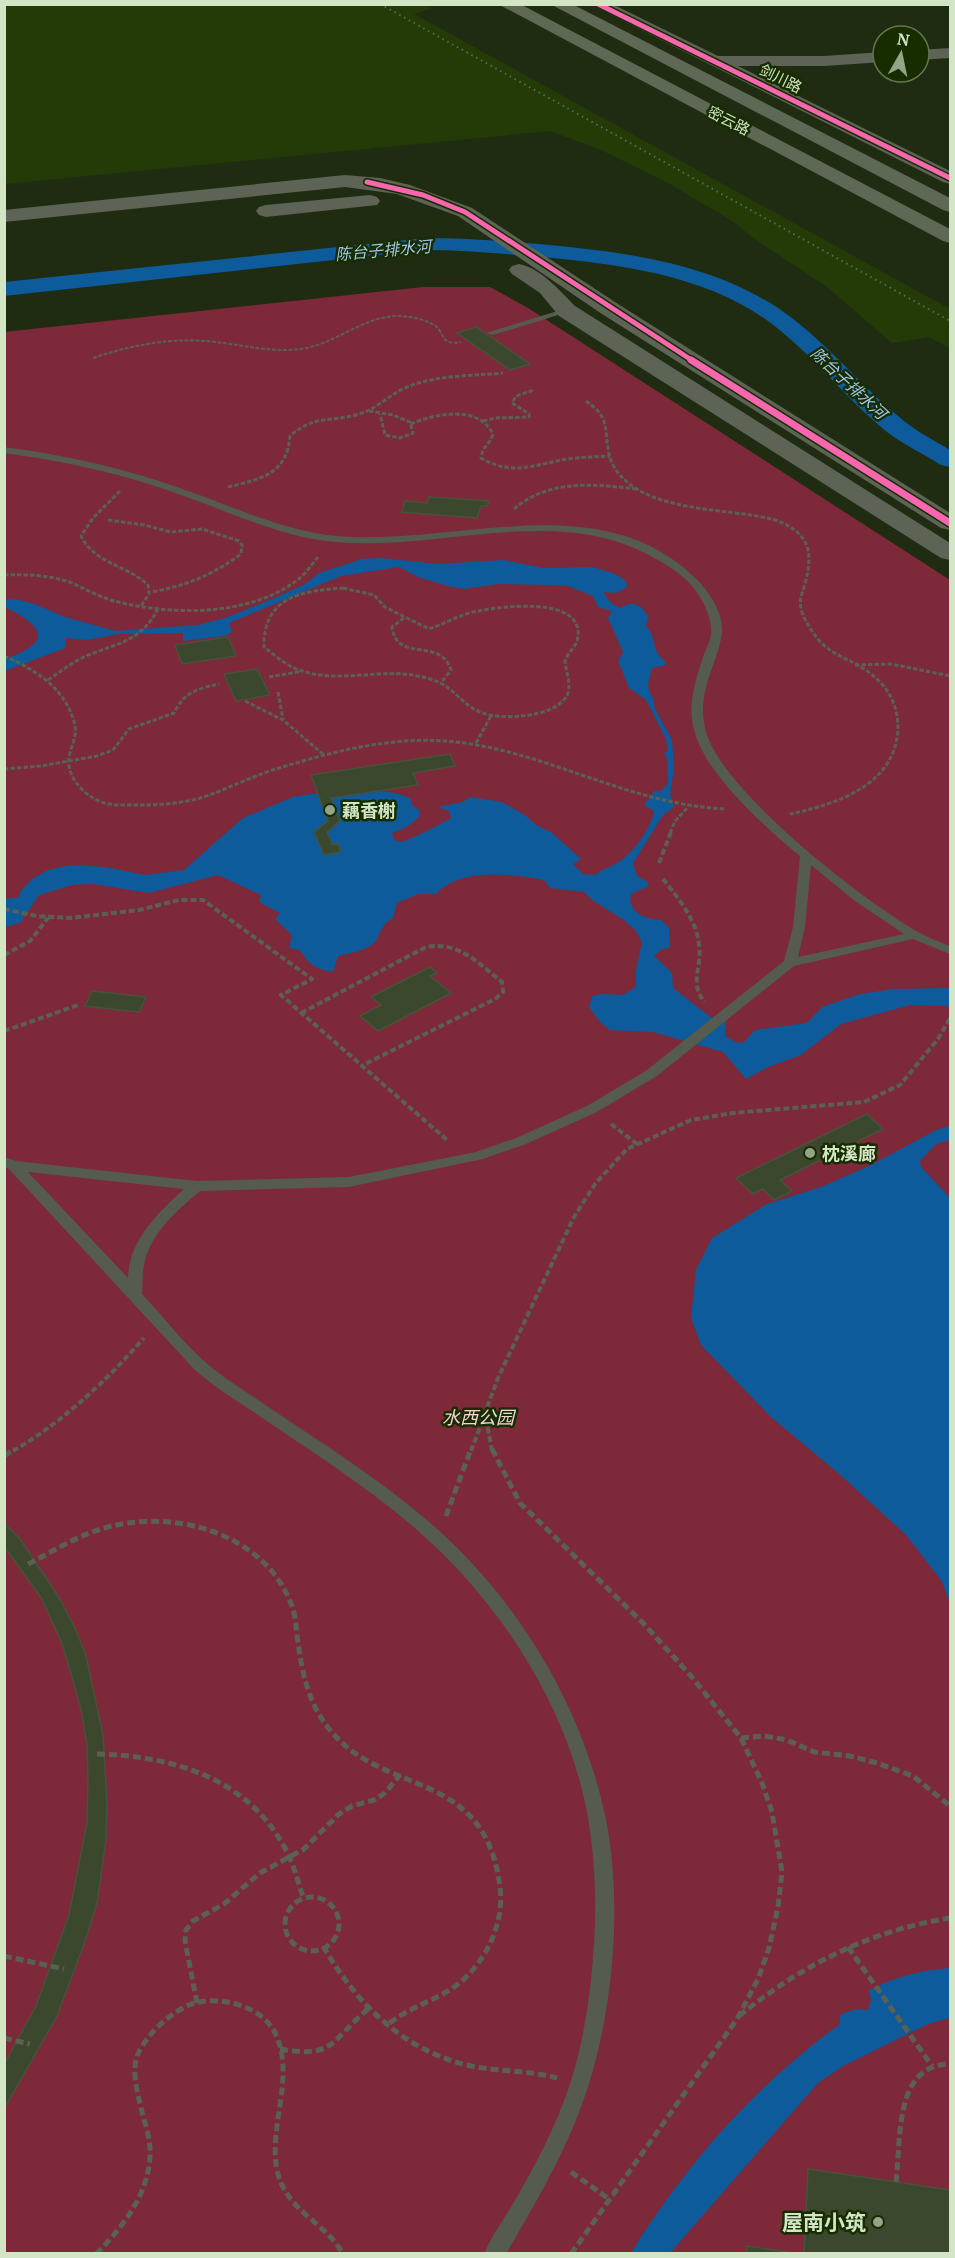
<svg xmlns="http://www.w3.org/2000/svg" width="955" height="2258" font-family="'PT Serif','Noto Sans SC',serif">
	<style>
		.built { fill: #243b08 }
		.green { fill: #7d2939 }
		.water { fill: #0d5b9b }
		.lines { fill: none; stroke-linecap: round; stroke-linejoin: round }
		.canal { fill: #0d5b9b; fill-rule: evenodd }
		.building { fill: #3b482d; stroke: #47523b; stroke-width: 1.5 }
		.path-far3 { stroke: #5a6153; stroke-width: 2; stroke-dasharray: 4 1.5; stroke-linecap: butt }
		.path-far2 { stroke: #5a6153; stroke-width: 3; stroke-dasharray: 4.5 2; stroke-linecap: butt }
		.path-far1 { stroke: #5a6153; stroke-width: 4; stroke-dasharray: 6 3; stroke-linecap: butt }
		.path { stroke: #5a6153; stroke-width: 5; stroke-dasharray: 8 4; stroke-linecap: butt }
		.lane { fill: #555b4e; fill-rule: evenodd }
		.secondary { fill: #5d6456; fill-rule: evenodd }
		.highway { fill: #5e6855; fill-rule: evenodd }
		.rail { stroke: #5f6658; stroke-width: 2; stroke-dasharray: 1.5 4; stroke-linecap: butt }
		.cycleway-far1-casing { stroke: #172d00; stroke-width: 8 }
		.cycleway-casing { stroke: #172d00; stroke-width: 10 }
		.cycleway-far1 { stroke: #f766af; stroke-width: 5 }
		.cycleway { stroke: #f766af; stroke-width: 7 }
		.poi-dot { fill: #94a486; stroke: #172d00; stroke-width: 2 }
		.labels { text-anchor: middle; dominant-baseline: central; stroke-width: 5; stroke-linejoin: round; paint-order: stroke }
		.far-street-label { font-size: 15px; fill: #d2e5c4; stroke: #172d00 }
		.far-water-label { font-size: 16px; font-style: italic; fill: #a1c4eb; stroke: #172d00 }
		.poi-label { font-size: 18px; font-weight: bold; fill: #d2e5c4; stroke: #172d00; text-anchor: start }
		.park-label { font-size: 18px; font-style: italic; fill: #f2d4d7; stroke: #172d00 }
		.near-poi-label { font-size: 21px; font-weight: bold; fill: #d2e5c4; stroke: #172d00; text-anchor: end }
	</style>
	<rect width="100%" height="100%" fill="#202c12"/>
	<path class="built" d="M 5,4 L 425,5 L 432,8 L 414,14 L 950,309 L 950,348 L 929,337 L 892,343 L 827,287 L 752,237 L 734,222 L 670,184 L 601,150 L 550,131 L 5,184 Z"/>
	<path class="green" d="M 423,287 L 490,287 L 528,308 L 950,580 L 950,2253 L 5,2253 L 4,332 Z"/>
	<path class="water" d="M 381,558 L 437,564 L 503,560 L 543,568 L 593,567 L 615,574 L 626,581 L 627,587 L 616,593 L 604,592 C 607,601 613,605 621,608 C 633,599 641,605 648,616 L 646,626 C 655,635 652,644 658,654 C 661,659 665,659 666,665 L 652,668 L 648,684 L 649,691 L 653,698 L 655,709 L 672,740 L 674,769 L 670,794 L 674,807 L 663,815 L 633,863 L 637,876 L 648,882 L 647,887 L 631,894 C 626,912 647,920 661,920 L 669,928 L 670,948 L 662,949 L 654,956 L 672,973 L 673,988 L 713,1019 L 726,1022 L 725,1036 L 737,1043 L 744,1042 L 755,1030 L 807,1023 L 822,1007 L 860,994 L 893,989 L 950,988 L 950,1006 L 910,1005 L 841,1024 L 801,1055 L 768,1067 L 746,1079 L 723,1052 L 653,1032 L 610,1030 L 600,1022 L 589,1007 L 592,996 L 602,994 L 623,995 L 636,987 L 636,970 L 642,942 L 636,931 L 624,920 L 592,900 L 584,892 L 550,888 L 544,880 C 512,874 461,867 436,894 L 418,894 L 397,903 L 393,918 C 380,924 381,936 374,943 C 365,951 350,953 338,956 L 333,972 C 316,969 309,965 300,950 L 289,948 L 292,935 L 275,919 L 280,913 L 259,902 L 261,895 L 218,875 L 149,893 L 93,884 L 72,885 L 39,895 L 20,923 L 5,927 L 5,899 L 19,897 L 20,892 L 32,879 L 48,870 L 71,865 L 105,867 L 145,875 L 184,870 L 243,818 L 293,797 L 318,793 L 328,821 L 314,832 L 324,855 L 341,852 L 338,844 L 332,844 L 327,832 L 340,821 L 331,798 C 360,794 384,785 411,799 L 412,805 L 419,810 L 420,815 C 412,825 404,829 392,833 L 395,841 C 398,841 402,842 405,841 C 409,840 449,820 451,818 L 449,811 L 437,807 L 463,802 L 470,797 L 502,802 L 526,816 L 536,825 L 552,833 L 581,859 L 573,864 L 583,874 L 595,875 C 603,868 612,867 620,861 C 636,850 647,832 654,814 L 654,811 L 644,805 L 654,791 L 661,791 L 668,783 L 667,758 L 664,754 L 668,750 L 666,739 L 646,700 L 629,688 L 618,661 L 623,652 L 608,618 L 612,611 L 598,607 L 593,596 L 568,586 L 555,585 L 498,584 L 465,589 L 451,587 L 418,577 L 399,567 L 341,576 L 229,623 L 232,632 L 225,636 L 183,641 L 183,633 L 118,634 L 87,640 L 66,638 L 65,648 L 5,671 L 5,659 C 53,642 45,627 5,607 L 5,600 L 15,599 L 35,604 L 62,616 L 115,631 L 198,625 L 228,617 L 272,599 L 305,584 L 319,573 L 362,559 Z
		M 950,1126 L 950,1140 L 936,1144 L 920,1161 L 921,1167 L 950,1198 L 950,1602 L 941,1580 L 906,1535 L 837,1472 L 772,1418 L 701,1345 L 691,1318 L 696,1270 L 712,1238 L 767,1204 L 821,1187 L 871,1165 L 936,1130 Z
		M 950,1968 L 950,2018 L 928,2024 L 843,2066 L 818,2083 L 670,2253 L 631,2253 C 685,2165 756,2085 840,2024 L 840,2015 L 855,2009 L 868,2010 L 871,2000 L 869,1990 C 896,1977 921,1970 950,1968 Z"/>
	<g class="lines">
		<path class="canal" d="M 425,238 C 463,238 501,241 539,244 C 627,252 725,264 797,322 C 835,352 866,391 904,421 C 918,432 935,441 950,450 L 950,467 L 941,465 C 924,454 904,445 887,432 C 849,402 819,362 782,332 C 716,276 625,265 543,257 C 503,254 465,250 425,250 L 4,296 L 4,282 Z"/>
	</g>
	<path class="building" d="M 476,327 L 530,364 L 510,370 L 457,333 Z
		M 429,497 L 489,501 L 487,506 L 481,506 L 477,518 L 402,512 L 405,501 L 427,503 Z
		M 228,637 L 236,656 L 182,664 L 175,645 Z
		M 257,669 L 270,695 L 236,701 L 224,674 Z
		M 450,754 L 455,766 L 413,773 L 418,785 L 331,798 L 340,821 L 327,832 L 332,844 L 338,844 L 341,852 L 324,855 L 314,832 L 328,821 L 311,775 Z
		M 430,967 L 437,973 L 430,976 L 451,993 L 378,1031 L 360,1016 L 381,1005 L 371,997 Z
		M 92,991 L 146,997 L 139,1012 L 85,1006 Z
		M 867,1114 L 883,1129 L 780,1180 L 792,1191 L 774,1200 L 763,1189 L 753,1194 L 736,1178 Z
		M 4,1523 L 20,1539 L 58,1596 L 75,1628 L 86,1656 L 103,1735 L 107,1803 L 106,1839 L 97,1903 L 84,1944 L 57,2016 L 4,2109 L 4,2065 L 36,2006 L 69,1915 L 87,1823 L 88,1779 L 87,1745 L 81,1709 L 63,1646 L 42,1599 L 4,1546 Z
		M 808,2169 L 950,2190 L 950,2254 L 804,2254 Z
		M 747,2246 L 801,2254 L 746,2254 Z"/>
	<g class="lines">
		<path class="path-far3" d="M 93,358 C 129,346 166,338 205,341 C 236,343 268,353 300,349 C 335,345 363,316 398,316 C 409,316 425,319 434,325 C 446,332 439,346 461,342"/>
		<path class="path-far2" d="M 586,401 C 592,406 599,410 602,417 C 610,431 603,451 616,470 C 647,514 728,507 775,520 C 809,532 814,551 805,584 C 801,597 798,602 803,615 C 826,664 849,651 880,682 C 892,694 898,711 898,728 C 896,785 837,804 790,814
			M 369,411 L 393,415 L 410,422 L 413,433 L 400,438 L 385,435 L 380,414
			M 483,421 L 495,418 L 529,417 L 529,414 L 512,403 L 516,396 L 534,390
			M 411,424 C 436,413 479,405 493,434 C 490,444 482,447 481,458 C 513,477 535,464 568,459 C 582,457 596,457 610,456
			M 228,487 C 260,479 287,475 290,436 C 315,414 330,423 359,414 C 377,409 390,394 407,387 C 437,375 471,376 503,373
			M 120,491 L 93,518 L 81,536 C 95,564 127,565 148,585 L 149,594 L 141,606
			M 514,509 C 549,479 593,484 636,489
			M 108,520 L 144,525 L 171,532 L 202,529 L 239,541 L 242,545 L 241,554 C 213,575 185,586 151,592
			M 4,575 C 27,574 50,575 72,583 C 86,589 99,597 114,601 C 172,616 251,617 300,578 C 307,572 312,564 318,557
			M 343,588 L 374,595 L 385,607 L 429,629 C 444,624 457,616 473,612 C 496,607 583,594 578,637 C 577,646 568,652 565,661 C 566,672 571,682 568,693 C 559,718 500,721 480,712 C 467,707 458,695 447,687 C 437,680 425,677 413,675 C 371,669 329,686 290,666 C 281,661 272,653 264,647 C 263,597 301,591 343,588 Z
			M 404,618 L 392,627 C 397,664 440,636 451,670 L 441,683
			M 4,656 C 36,670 67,689 75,726 C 77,737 71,746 69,757 C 66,777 84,795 101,802 C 112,806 125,805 137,805 C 158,805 179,804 200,798 C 226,790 250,777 276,769 C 315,757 354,746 395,742 C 515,728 608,803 725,809
			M 855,665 L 891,664 L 950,676
			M 269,677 L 303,671
			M 48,680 C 60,672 71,663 84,657 C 116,643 140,643 158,609
			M 278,692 L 283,719
			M 245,701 L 283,720 L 324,755
			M 476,743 L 491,716
			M 4,769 L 41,766 L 97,756 L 113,750 L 129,729 L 174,713 C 184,692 197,689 219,684
			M 670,833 L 675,821 L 688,807"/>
		<path class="path-far1" d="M 659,863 L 671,832
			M 663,879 C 678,898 696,919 699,944 C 703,966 688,984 705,1002
			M 4,909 L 37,916 L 71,918 L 139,910 L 179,900 L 203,900 L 312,979 L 281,995 L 447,1140
			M 4,955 L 30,941 L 48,918
			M 301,1013 L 426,947 C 459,941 478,963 502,982 L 503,992 L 495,999 L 361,1066
			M 4,1031 L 78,1005
			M 611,1124 L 637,1144
			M 13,1451 C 64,1421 105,1382 144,1338
			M 471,1451 L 485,1414
			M 492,1451 L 485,1413 L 498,1378 L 574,1217 L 595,1184 L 627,1149 L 691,1120 L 733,1113 L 864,1102 L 900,1085 L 938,1039 L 950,1018"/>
		<path class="path" d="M 492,1449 L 520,1503 L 643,1623 L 691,1676 L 741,1738 L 762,1783 L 772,1812 L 782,1872 L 778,1907 L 769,1948 L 758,1979 L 737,2019 L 571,2254
			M 4,1456 L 15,1449
			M 446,1516 L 471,1449
			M 28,1564 C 52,1552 75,1537 101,1529 C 171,1507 265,1532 292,1606 C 296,1617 296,1630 298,1642 C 302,1673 309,1705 330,1730 C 385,1798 485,1767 500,1887 C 504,1918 491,1951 469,1974 C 445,2000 413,2003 386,2026
			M 741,1738 L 765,1736 L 787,1740 L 814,1752 L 850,1756 L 877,1763 L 913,1776 L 950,1806
			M 97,1754 C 172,1756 246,1777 285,1848 C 294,1865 298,1882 304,1900
			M285 1924a27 27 0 1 1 54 0a27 27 0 1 1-54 0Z
			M 323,1946 C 357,2004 403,2051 471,2066 C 500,2072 529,2070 557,2078
			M 848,1947 L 932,2066
			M 4,1956 L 64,1969
			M 197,2003 L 185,1941 L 186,1930 L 193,1921 L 224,1904 L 260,1873 L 304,1849 L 339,1814 L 352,1806 L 374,1800 L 385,1793 L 400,1775
			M 739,2016 C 802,1965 869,1931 950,1918
			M 4,2038 L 30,2044
			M 280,2049 C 335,2059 331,2040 368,2009
			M 571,2172 L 609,2199
			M 896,2182 C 900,2151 896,2091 924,2072 C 931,2066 941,2065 950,2063
			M 96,2254 C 124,2226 152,2190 150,2148 C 149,2132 142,2115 139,2099 C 136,2086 132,2068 138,2054 C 146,2035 170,2013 189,2005 C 216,1994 260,2005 274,2031 C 297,2074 268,2125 277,2170 C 286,2212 325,2221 343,2254"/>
		<path class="lane" d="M 564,309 L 571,311 L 493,335 L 486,333 Z
			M 4,447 C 67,455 128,469 188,491 C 234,507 278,528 327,535 C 444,550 594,483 692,575 C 707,588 724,612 722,633 C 717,667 697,688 705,728 C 717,788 868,905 922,934 C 931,939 941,942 950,946 L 950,954 L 913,939 L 794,966 L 657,1076 L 597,1112 L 526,1144 L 483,1159 L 349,1187 L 200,1191 C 177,1211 150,1233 144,1265 C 142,1274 143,1284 142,1294 C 165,1318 185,1346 211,1367 C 228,1381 247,1392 264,1404 C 320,1442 377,1477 428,1521 C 515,1595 581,1703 605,1815 C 623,1900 614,2007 587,2090 C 568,2148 537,2201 506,2254 L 484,2254 C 492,2235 504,2219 514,2202 C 535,2166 554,2130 568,2090 C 580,2055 587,2017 591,1979 C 597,1925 597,1872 588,1818 C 569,1708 500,1602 417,1530 C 367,1486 310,1451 255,1413 C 234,1399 213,1386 194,1369 L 9,1169 L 4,1167 L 4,1157 L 16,1161 L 197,1181 L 349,1177 L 476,1152 L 516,1138 L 587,1106 L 647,1070 L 784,961 L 793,927 L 800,856 C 766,828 705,774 694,730 C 687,705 696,679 704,654 C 707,647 712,637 711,630 C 711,615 702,598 693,587 C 683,575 670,567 656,559 C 553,499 430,557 319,540 C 270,532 227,511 181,495 C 124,474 65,461 4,453 ZM 811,865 L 855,901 L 904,934 L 798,957 L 805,927 ZM 28,1172 L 184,1189 C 158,1213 129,1240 128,1278 Z"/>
		<path class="secondary" d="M 590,4 L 612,4 L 718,56 L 824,56 L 883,52 L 883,62 L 824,66 L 738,66 L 950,171 L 950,184 L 943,182 Z
			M 950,48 L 950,58 L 919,60 L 919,50 Z
			M 345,175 L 380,178 L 410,185 L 472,208 L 618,304 L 950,513 L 950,530 L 941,528 L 602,314 L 458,216 L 397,194 L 345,187 L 4,222 L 4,210 Z
			M 370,195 L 377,197 L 380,201 L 377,205 L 266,217 L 259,215 L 256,211 L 259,207 L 266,205 Z
			M 519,264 C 542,269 559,290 575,306 L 950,543 L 950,560 L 941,558 L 559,316 L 540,293 L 512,274 L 509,270 L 512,266 Z"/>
		<path class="highway" d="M 498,4 L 520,4 L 950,229 L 950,243 L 943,241 Z
			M 550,4 L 572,4 L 950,198 L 950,212 L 943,210 Z"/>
		<path class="rail" d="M 380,4 L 950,321"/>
		<g class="cycleway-far1-casing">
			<path id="cycleway-far1" d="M 598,4 L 950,178
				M 367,182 L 423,195 L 465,212 L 693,361"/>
		</g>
		<g class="cycleway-casing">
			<path id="cycleway" d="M 691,360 L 950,523"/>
		</g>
		<use href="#cycleway-far1" class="cycleway-far1"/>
		<use href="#cycleway" class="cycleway"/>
	</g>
	<g class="poi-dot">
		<circle cx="330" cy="810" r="6"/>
		<circle cx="810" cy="1153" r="6"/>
		<circle cx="878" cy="2222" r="6"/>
	</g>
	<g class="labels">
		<g class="far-street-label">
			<text transform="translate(781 78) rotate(26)">剑川路</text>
			<text transform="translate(729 120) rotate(27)">密云路</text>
		</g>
		<g class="far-water-label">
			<text transform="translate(383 250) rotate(-5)">陈台子排水河</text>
			<text transform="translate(849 383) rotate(43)">陈台子排水河</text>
		</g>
		<g class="poi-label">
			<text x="342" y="810">藕香榭</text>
			<text x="822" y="1153">枕溪廊</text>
		</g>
		<g class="park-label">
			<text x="478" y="1417">水西公园</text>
		</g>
		<g class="near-poi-label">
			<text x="866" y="2222">屋南小筑</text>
		</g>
	</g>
	<rect width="955" height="2258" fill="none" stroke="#d2e5c4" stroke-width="12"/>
	<g transform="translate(901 54) rotate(9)"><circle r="28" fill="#172d00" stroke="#62774e" stroke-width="1.5"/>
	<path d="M0-4.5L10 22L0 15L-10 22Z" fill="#94a486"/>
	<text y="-9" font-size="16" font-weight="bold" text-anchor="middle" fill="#d2e5c4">N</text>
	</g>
</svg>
